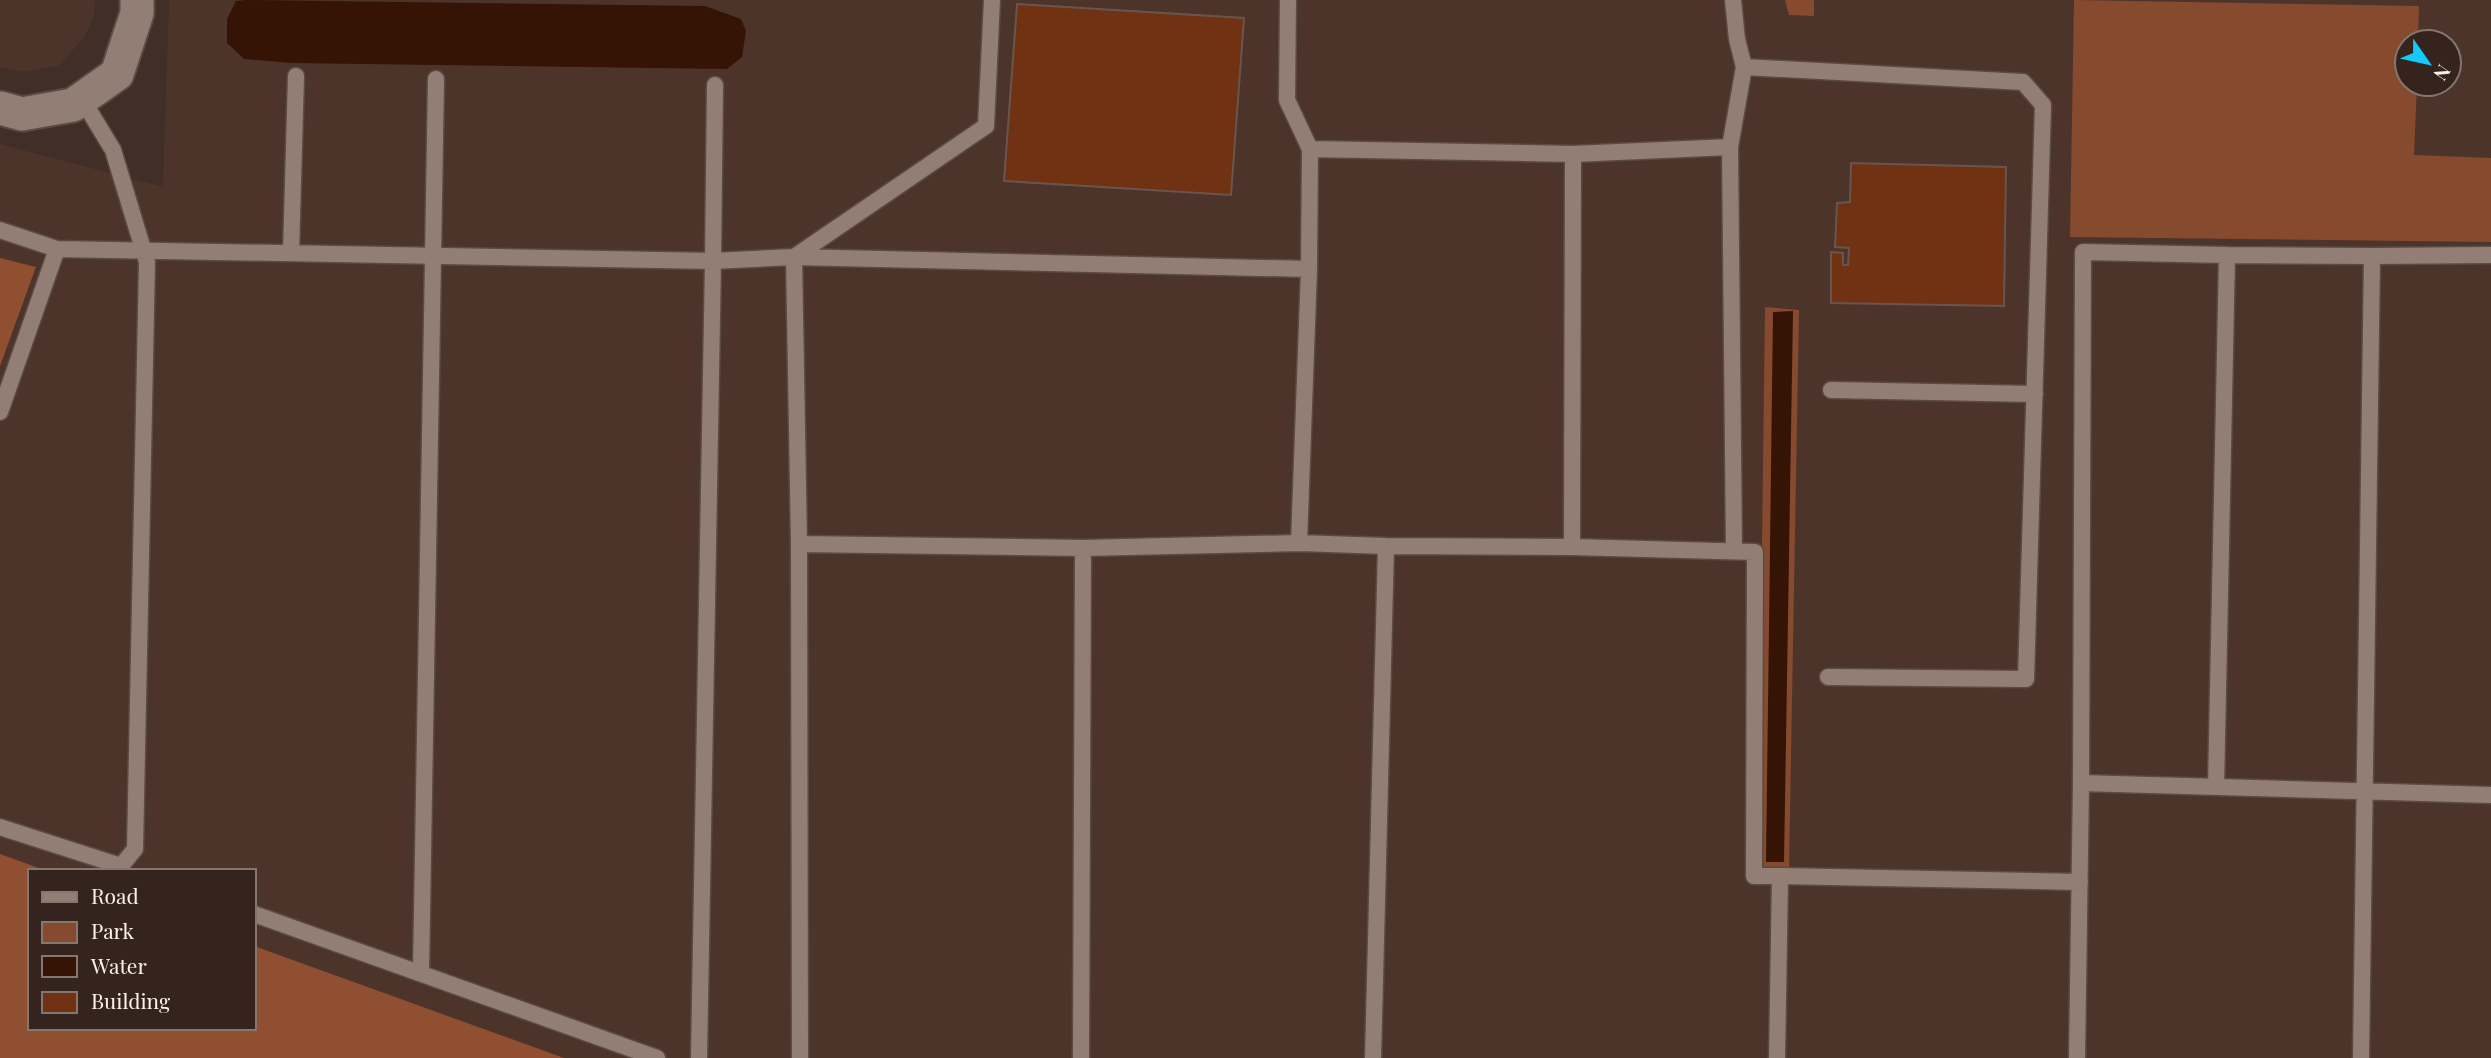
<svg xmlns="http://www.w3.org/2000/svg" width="2491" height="1058" font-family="'Playfair Display',serif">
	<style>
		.built { fill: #4d342a; fill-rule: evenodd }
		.green { fill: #864a2f }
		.forest { fill: #904f31 }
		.water { fill: #351405 }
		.building { fill: #703213; stroke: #69554d; stroke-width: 2 }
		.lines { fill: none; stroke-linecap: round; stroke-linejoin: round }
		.service-casing { stroke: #5a4b44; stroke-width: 19 }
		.minor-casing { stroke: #5a4b44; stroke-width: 37 }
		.service { stroke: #937e75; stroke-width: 16 }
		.minor { stroke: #937e75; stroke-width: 33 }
	</style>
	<rect width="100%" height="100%" fill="#402e27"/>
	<path class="built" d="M 0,0 L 95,0 L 94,16 L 84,38 L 58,66 L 23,72 L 0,67 Z
		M 169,0 L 2491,0 L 2491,1058 L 0,1058 L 0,144 L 163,187 ZM 2407,42 L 2449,42 L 2449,84 L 2407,84 ZM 30,871 L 254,871 L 254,1028 L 30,1028 Z"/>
	<path class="green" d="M 1785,0 L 1814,0 L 1814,16 L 1789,15 Z
		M 2074,0 L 2419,6 L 2418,42 L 2407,42 L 2407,84 L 2417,84 L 2414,155 L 2491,158 L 2491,242 L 2070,237 Z
		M 1765,307 L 1799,310 L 1789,868 L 1758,867 Z"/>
	<path class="forest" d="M 0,258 L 36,267 L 0,366 Z
		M 0,854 L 47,871 L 30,871 L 30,1028 L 254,1028 L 254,946 L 564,1058 L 0,1058 Z"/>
	<path class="water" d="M 246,0 L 705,6 L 741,19 L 746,31 L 742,57 L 727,69 L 291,63 L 244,59 L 227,43 L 227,19 L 236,1 Z
		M 1793,311 L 1784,862 L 1766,862 L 1773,312 Z"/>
	<path class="building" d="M 1017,4 L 1244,18 L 1231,195 L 1004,181 Z
		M 1851,163 L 2006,167 L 2004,306 L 1831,303 L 1831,252 L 1843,253 L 1843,265 L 1848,265 L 1849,248 L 1835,247 L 1837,203 L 1850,202 Z"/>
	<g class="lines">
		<g class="service-casing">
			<path id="service" d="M 1288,0 L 1287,100 L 1310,149
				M 1733,0 L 1737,39 L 1744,67 L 2023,82 L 2043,105 L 2026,679 L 1828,677
				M 715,85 L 713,261 L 794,257 L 986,126 L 992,0
				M 1730,147 L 1734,550
				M 0,230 L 57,249
				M 291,253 L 296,76
				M 1309,269 L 1310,149 L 1573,154
				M 1831,390 L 2035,394
				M 0,412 L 57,249 L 713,261 L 699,1058
				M 799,544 L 794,257 L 1309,269 L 1299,543 L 1386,546
				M 1572,547 L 1755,552 L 1754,876 L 1780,876
				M 1083,548 L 1299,543
				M 2081,783 L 2083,252 L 2227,255
				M 2216,787 L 2227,255 L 2372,256
				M 0,827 L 121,866 L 135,849 L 147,262 L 113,150 L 82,99
				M 254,914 L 657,1058
				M 421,973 L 436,79
				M 800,1058 L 799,544 L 1083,548 L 1081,1058
				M 1373,1058 L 1386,546 L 1572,547 L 1573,154 L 1730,147 L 1744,67
				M 1777,1058 L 1780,876 L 2080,882
				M 2077,1058 L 2081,783 L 2491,795
				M 2361,1058 L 2372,256 L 2491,255"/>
		</g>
		<g class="minor-casing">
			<path id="minor" d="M 0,108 L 22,114 L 73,105 L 117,74 L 137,13 L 137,0"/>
		</g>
		<use href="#service" class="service"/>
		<use href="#minor" class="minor"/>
	</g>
	<rect x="28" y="869" width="228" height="161" fill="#35241d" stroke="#857670" stroke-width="2"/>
	<rect x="42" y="892" width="35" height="10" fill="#937e75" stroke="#857670" stroke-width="2"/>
	<text x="91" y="904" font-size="21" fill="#fdf1ec">Road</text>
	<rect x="42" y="922" width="35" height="21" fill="#864a2f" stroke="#857670" stroke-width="2"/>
	<text x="91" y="939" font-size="21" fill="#fdf1ec">Park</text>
	<rect x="42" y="956" width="35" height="21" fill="#351405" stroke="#857670" stroke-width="2"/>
	<text x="91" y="974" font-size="21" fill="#fdf1ec">Water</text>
	<rect x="42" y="992" width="35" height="21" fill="#703213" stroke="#857670" stroke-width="2"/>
	<text x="91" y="1009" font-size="21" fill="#fdf1ec">Building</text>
	<g transform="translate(2428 63) rotate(124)"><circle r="33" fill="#35241d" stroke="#857670" stroke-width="2"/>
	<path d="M0-5L12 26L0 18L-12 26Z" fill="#15cafb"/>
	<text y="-10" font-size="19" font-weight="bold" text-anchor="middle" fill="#fdf1ec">N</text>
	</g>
</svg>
